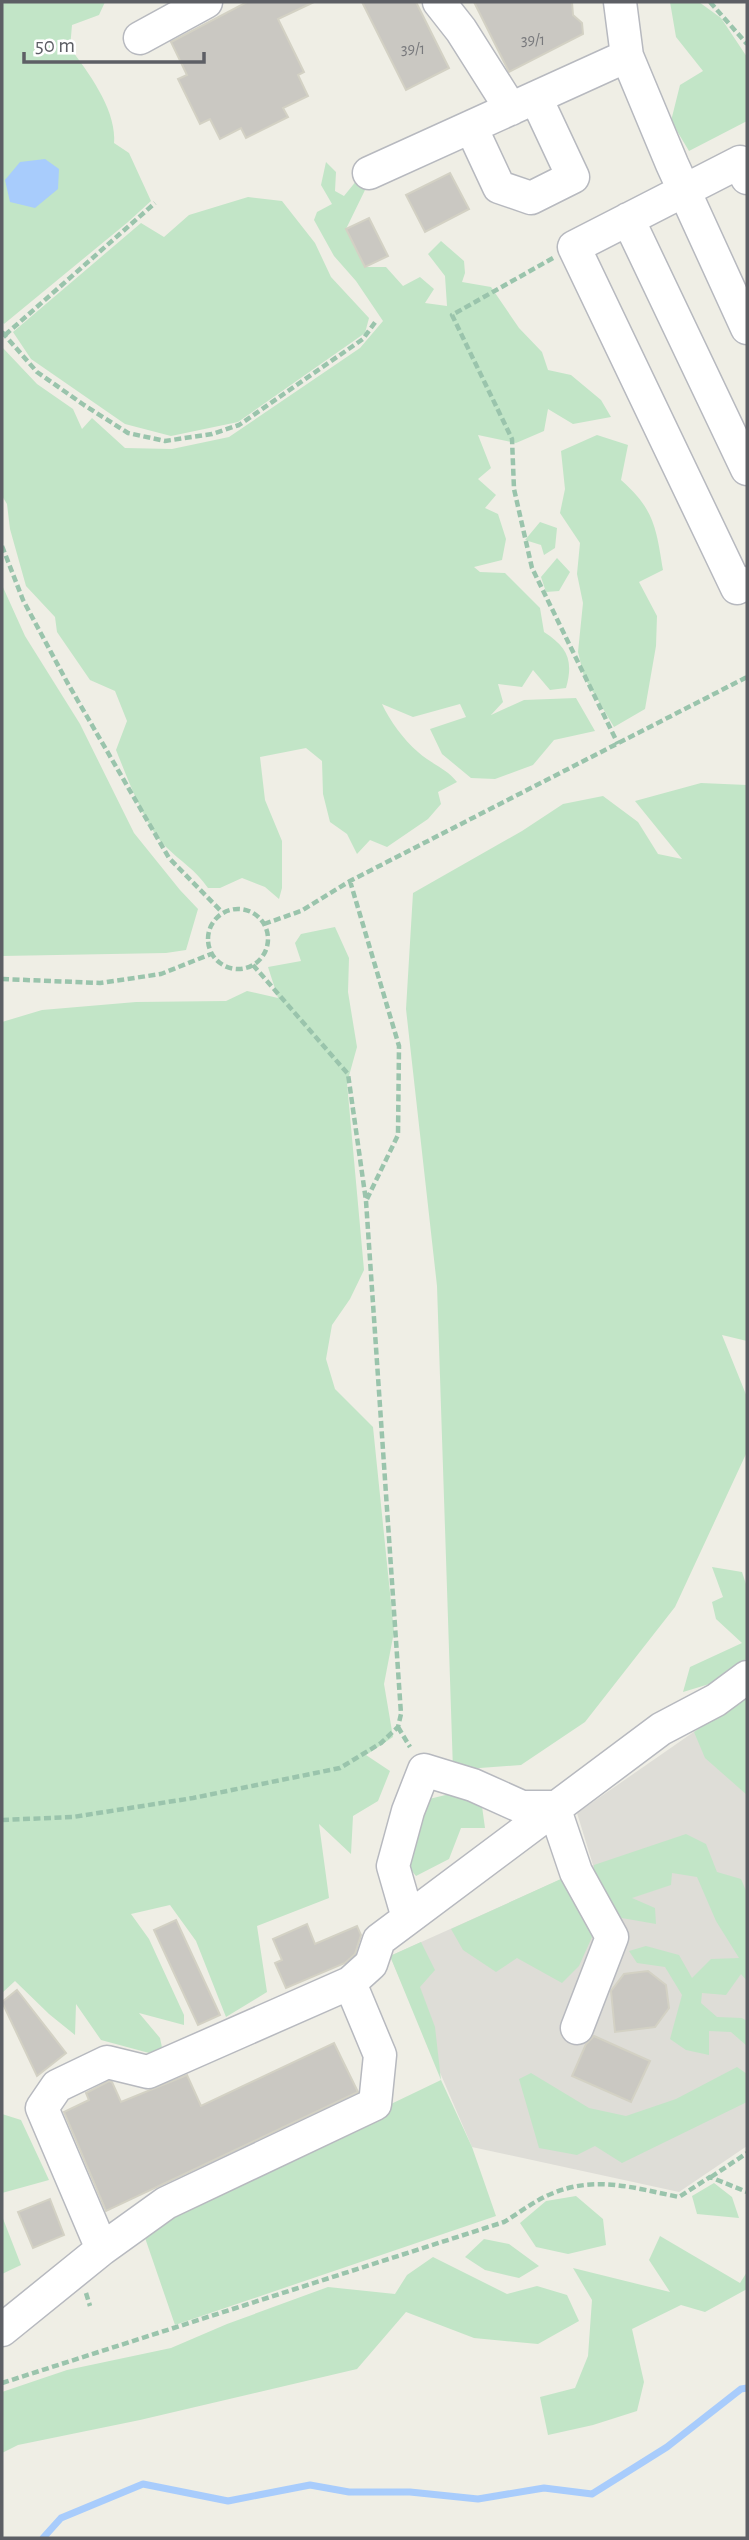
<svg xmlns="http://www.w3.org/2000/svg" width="749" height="2540" font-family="'Alegreya Sans',sans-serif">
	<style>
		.industrial { fill: #deddd7 }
		.green { fill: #c2e5c7 }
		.water { fill: #a8ccfc }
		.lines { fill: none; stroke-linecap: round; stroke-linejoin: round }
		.stream { stroke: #a8ccfc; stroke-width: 7 }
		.building { fill: #cac8c2; stroke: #d3d1c4; stroke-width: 2 }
		.minor-casing { stroke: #b7b9bf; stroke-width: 35 }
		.path { stroke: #9ac4ac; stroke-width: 4.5; stroke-dasharray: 7 3.5; stroke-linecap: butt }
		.minor { stroke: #fff; stroke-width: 32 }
		.labels { text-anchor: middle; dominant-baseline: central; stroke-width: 7; stroke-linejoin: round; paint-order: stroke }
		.number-label { font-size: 16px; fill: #78797c }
	</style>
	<rect width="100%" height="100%" fill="#efeee5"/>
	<path class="industrial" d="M 747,1695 L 747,2146 L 679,2192 L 472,2147 L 390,1956 L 593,1865 L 577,1813 Z"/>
	<path class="green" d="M 2,2 L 105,2 L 99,15 L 72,25 L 70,48 C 89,73 117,111 114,143 L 129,153 L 151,201 L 128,222 L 4,324 L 2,321 Z
		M 670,2 L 699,2 L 721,18 L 747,57 L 747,121 L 689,151 L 671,121 L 680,85 L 703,71 L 676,37 Z
		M 326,162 L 336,172 L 335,191 L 344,196 L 357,180 L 365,190 L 346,229 L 365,267 L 386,267 L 403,286 L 420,277 L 434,289 L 425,303 L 447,306 L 445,276 L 428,254 L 441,241 L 464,261 L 465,273 L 462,282 L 491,287 L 519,328 L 542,352 L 548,370 L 571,375 L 601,400 L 611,417 L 573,424 L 548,409 L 544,431 L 516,443 L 478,435 L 491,468 L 478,479 L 496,495 L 485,508 L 498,514 L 506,539 L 502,560 L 474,567 L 480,572 L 505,573 L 540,608 L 544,632 C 567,647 574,660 566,688 L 550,690 L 533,670 L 522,687 L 498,684 L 503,702 L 491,715 L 524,700 L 576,698 L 595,731 L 554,740 L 533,765 L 495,779 L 471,778 L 442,754 L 430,729 L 466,717 L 460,704 L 413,717 L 382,704 C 390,721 403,739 418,752 C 431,764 446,768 457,782 L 438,792 L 441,804 L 428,819 L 387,847 L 370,840 L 357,854 L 347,834 L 330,822 L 323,794 L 322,761 L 306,748 L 260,757 L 265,800 L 282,841 L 282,888 L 279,899 L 265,887 L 242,878 L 220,888 L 208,888 C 195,869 181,862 165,846 C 145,826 127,777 116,750 L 127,721 L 115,691 L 90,680 L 57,632 L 55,617 L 26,586 L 10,529 L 7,504 L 2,496 L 2,347 L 37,384 L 73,409 L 82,429 L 92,418 L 125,448 L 172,449 L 229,437 L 360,348 L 383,321 L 356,281 L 334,256 L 314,220 L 317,212 L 332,204 L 321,185 Z
		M 248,197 L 282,201 L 315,243 L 331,277 L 369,318 L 365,333 L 238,422 L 171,436 L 125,424 L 31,359 L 13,332 L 141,223 L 164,237 L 189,215 Z
		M 597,435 L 628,445 L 621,480 C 654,509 656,527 663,570 L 639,582 L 657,616 L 656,646 L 645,709 L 614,727 L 584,677 L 578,652 L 583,603 L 577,574 L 580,543 L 560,513 L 565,489 L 561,451 Z
		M 540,522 L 557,528 L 555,548 L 544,555 L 541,545 L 525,540 Z
		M 557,558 L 570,572 L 559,591 L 546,592 L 541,577 Z
		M 2,585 L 25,636 L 80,724 L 134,833 L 180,890 L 198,909 L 186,950 L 166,953 L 2,956 Z
		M 701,783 L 747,785 L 747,1341 L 722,1335 L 747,1397 L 746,1454 L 675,1607 L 585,1722 L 521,1765 L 453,1770 L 437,1286 L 406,1009 L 413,893 L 522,831 L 563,804 L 603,796 L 638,822 L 658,854 L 682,859 L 635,801 Z
		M 335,927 L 349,958 L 348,992 L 357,1047 L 347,1083 L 364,1270 L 350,1299 L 332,1325 L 326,1359 L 335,1389 L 373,1427 L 394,1632 L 384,1684 L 393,1737 L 366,1755 L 390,1771 L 378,1801 L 353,1816 L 351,1854 L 319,1824 L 329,1898 L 257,1926 L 267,1992 L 226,2017 L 196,1941 L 170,1905 L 131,1914 L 149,1939 L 184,2015 L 184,2025 L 139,2013 L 160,2038 L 164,2057 L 101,2040 L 76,2004 L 75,2035 L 49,2014 L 15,1981 L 2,1993 L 2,1022 L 42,1010 L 136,1002 L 226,1001 L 247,991 L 278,998 L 268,967 L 301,961 L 295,943 L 301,934 Z
		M 712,1567 L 742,1572 L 747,1587 L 747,1658 L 716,1682 L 683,1692 L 690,1667 L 742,1643 L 716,1619 L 712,1602 L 723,1597 Z
		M 747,1695 L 747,1795 L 705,1758 L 694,1732 Z
		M 462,1791 L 481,1799 L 485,1828 L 461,1828 L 449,1859 L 416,1876 L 401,1858 L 425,1800 Z
		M 686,1834 L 706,1844 L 717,1872 L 741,1879 L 747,1893 L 747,1981 L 741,1974 L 726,1995 L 702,1993 L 701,2003 L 717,2017 L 742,2018 L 747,2021 L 747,2046 L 731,2032 L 709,2031 L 709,2055 L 686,2050 L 670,2039 L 682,1995 L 665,1967 L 637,1963 L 629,1951 L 646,1946 L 679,1955 L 692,1978 L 711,1959 L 739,1958 L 716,1921 L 697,1877 L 672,1873 L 671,1885 L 632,1898 L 655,1908 L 656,1924 L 616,1917 L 592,1886 L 594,1865 Z
		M 563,1878 L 579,1906 L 592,1937 L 579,1966 L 562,1983 L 517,1958 L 496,1972 L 463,1950 L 451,1929 Z
		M 421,1942 L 435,1970 L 420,1987 L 435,2027 L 441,2080 L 472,2147 L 496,2216 L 175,2325 L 143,2232 L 174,2208 L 441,2080 L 390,1956 Z
		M 737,2067 L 747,2074 L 747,2102 L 622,2163 L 595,2146 L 577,2155 L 539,2148 L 519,2079 L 531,2073 L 589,2108 L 626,2116 L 676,2099 Z
		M 2,2114 L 21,2120 L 49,2180 L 2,2193 Z
		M 714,2183 L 732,2197 L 739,2218 L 697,2214 L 692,2196 Z
		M 576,2196 L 603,2219 L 606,2245 L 568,2254 L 536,2247 L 520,2223 L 546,2201 Z
		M 2,2216 L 21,2265 L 2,2274 Z
		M 660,2236 L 740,2283 L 747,2272 L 747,2289 L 705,2312 L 681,2305 L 632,2329 L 644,2382 L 637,2411 L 593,2425 L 548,2435 L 540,2397 L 575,2388 L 588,2356 L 592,2300 L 573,2268 L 670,2292 L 649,2260 Z
		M 484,2239 L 509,2244 L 539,2266 L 519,2278 L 485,2270 L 465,2257 Z
		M 433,2257 L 507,2294 L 537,2286 L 567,2295 L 579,2321 L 538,2344 L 474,2338 L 406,2312 L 357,2369 L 140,2420 L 18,2445 L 2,2453 L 2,2392 L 67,2370 L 171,2348 L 227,2324 L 328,2287 L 395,2294 L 407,2275 Z"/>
	<path class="water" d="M 45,159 L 59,169 L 58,189 L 35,208 L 10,202 L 5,180 L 20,162 Z"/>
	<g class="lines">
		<path class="stream" d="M 43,2538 L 61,2518 L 143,2484 L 228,2501 L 310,2485 L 349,2492 L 410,2492 L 478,2499 L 544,2488 L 592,2494 L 667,2447 L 741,2389 L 747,2388"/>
	</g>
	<path class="building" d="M 247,2 L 314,2 L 278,19 L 304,72 L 298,75 L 308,96 L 283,108 L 288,117 L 246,138 L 241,128 L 220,139 L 210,119 L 200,124 L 178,79 L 187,75 L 171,42 Z
		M 362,2 L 416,2 L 449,68 L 406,90 Z
		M 474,2 L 572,2 L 573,15 L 582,23 L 583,34 L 509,72 Z
		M 450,173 L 469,209 L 425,232 L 406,195 Z
		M 369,218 L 388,256 L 365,267 L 346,229 Z
		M 176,1920 L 220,2015 L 198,2025 L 154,1930 Z
		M 307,1924 L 315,1944 L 357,1926 L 361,1935 L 355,1954 L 345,1963 L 286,1988 L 275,1963 L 282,1960 L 273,1939 Z
		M 648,1971 L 666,1985 L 669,2008 L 655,2027 L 615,2032 L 611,1991 L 624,1974 Z
		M 17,1990 L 66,2053 L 37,2076 L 2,2002 Z
		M 594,2036 L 650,2061 L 631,2102 L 572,2076 L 586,2044 Z
		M 334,2043 L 358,2092 L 106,2211 L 64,2112 L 89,2100 L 86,2093 L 109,2081 L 112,2082 L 121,2102 L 187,2075 L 201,2106 Z
		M 50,2199 L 64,2235 L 33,2248 L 18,2212 Z"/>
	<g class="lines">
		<g class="minor-casing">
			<path id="minor" d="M 439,2 L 461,30 L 511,109
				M 620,2 L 627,56 L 672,164 L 747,328
				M 140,38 L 206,2
				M 471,127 L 499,187 L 531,198 L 573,177 L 536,98
				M 369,173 L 627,56
				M 747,178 L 740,162 L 574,247 L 737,588 L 747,583
				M 628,219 L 747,469
				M 408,1918 L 393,1866 L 408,1811 L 424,1770 L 473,1785 L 522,1807 L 554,1807 L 576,1872 L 612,1937 L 577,2028
				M 102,2249 L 42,2108 L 57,2086 L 107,2062 L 148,2072 L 350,1983 L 371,1964 L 379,1940 L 661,1729 L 716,1700 L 747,1677
				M 2,2330 L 102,2249 L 166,2203 L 375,2104 L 380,2055 L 350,1983"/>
		</g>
		<path class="path" d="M 710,2 L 747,44
			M 553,258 L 452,315 L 512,439 L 514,489 L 532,568 L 618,744
			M 2,332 L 37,372 L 84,405 L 128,433 L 165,441 L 212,434 L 239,425 L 363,339 L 376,321
			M 5,335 L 155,203
			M 2,546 L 23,600 L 67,682 L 169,858 L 222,912
			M 350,881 L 399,1046 L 398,1135 L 367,1199
			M208 939a30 30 0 1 1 60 0a30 30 0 1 1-60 0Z
			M 264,924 L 301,911 L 350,881 L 747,677
			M 2,979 L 100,983 L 161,974 L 211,954
			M 398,1727 L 410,1747
			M 2,1820 L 73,1817 L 193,1798 L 340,1768 L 381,1743 L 398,1727 L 401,1714 L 366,1201 L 348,1074 L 253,965
			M 711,2177 L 747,2153
			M 86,2293 L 90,2306
			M 2,2383 L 504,2222 C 519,2213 534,2201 551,2194 C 595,2175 634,2188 679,2197 L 710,2177 L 747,2192"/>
		<use href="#minor" class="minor"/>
	</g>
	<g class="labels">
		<g class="number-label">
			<text x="533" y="40">39/1</text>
			<text x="413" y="49">39/1</text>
		</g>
	</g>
	<rect width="749" height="2540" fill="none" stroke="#5d5f65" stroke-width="7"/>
	<path d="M24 52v10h180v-10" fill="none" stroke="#5d5f65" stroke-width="3.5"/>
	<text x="35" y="52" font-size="21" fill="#5d5f65" stroke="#ffffff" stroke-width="5" paint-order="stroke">50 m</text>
</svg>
